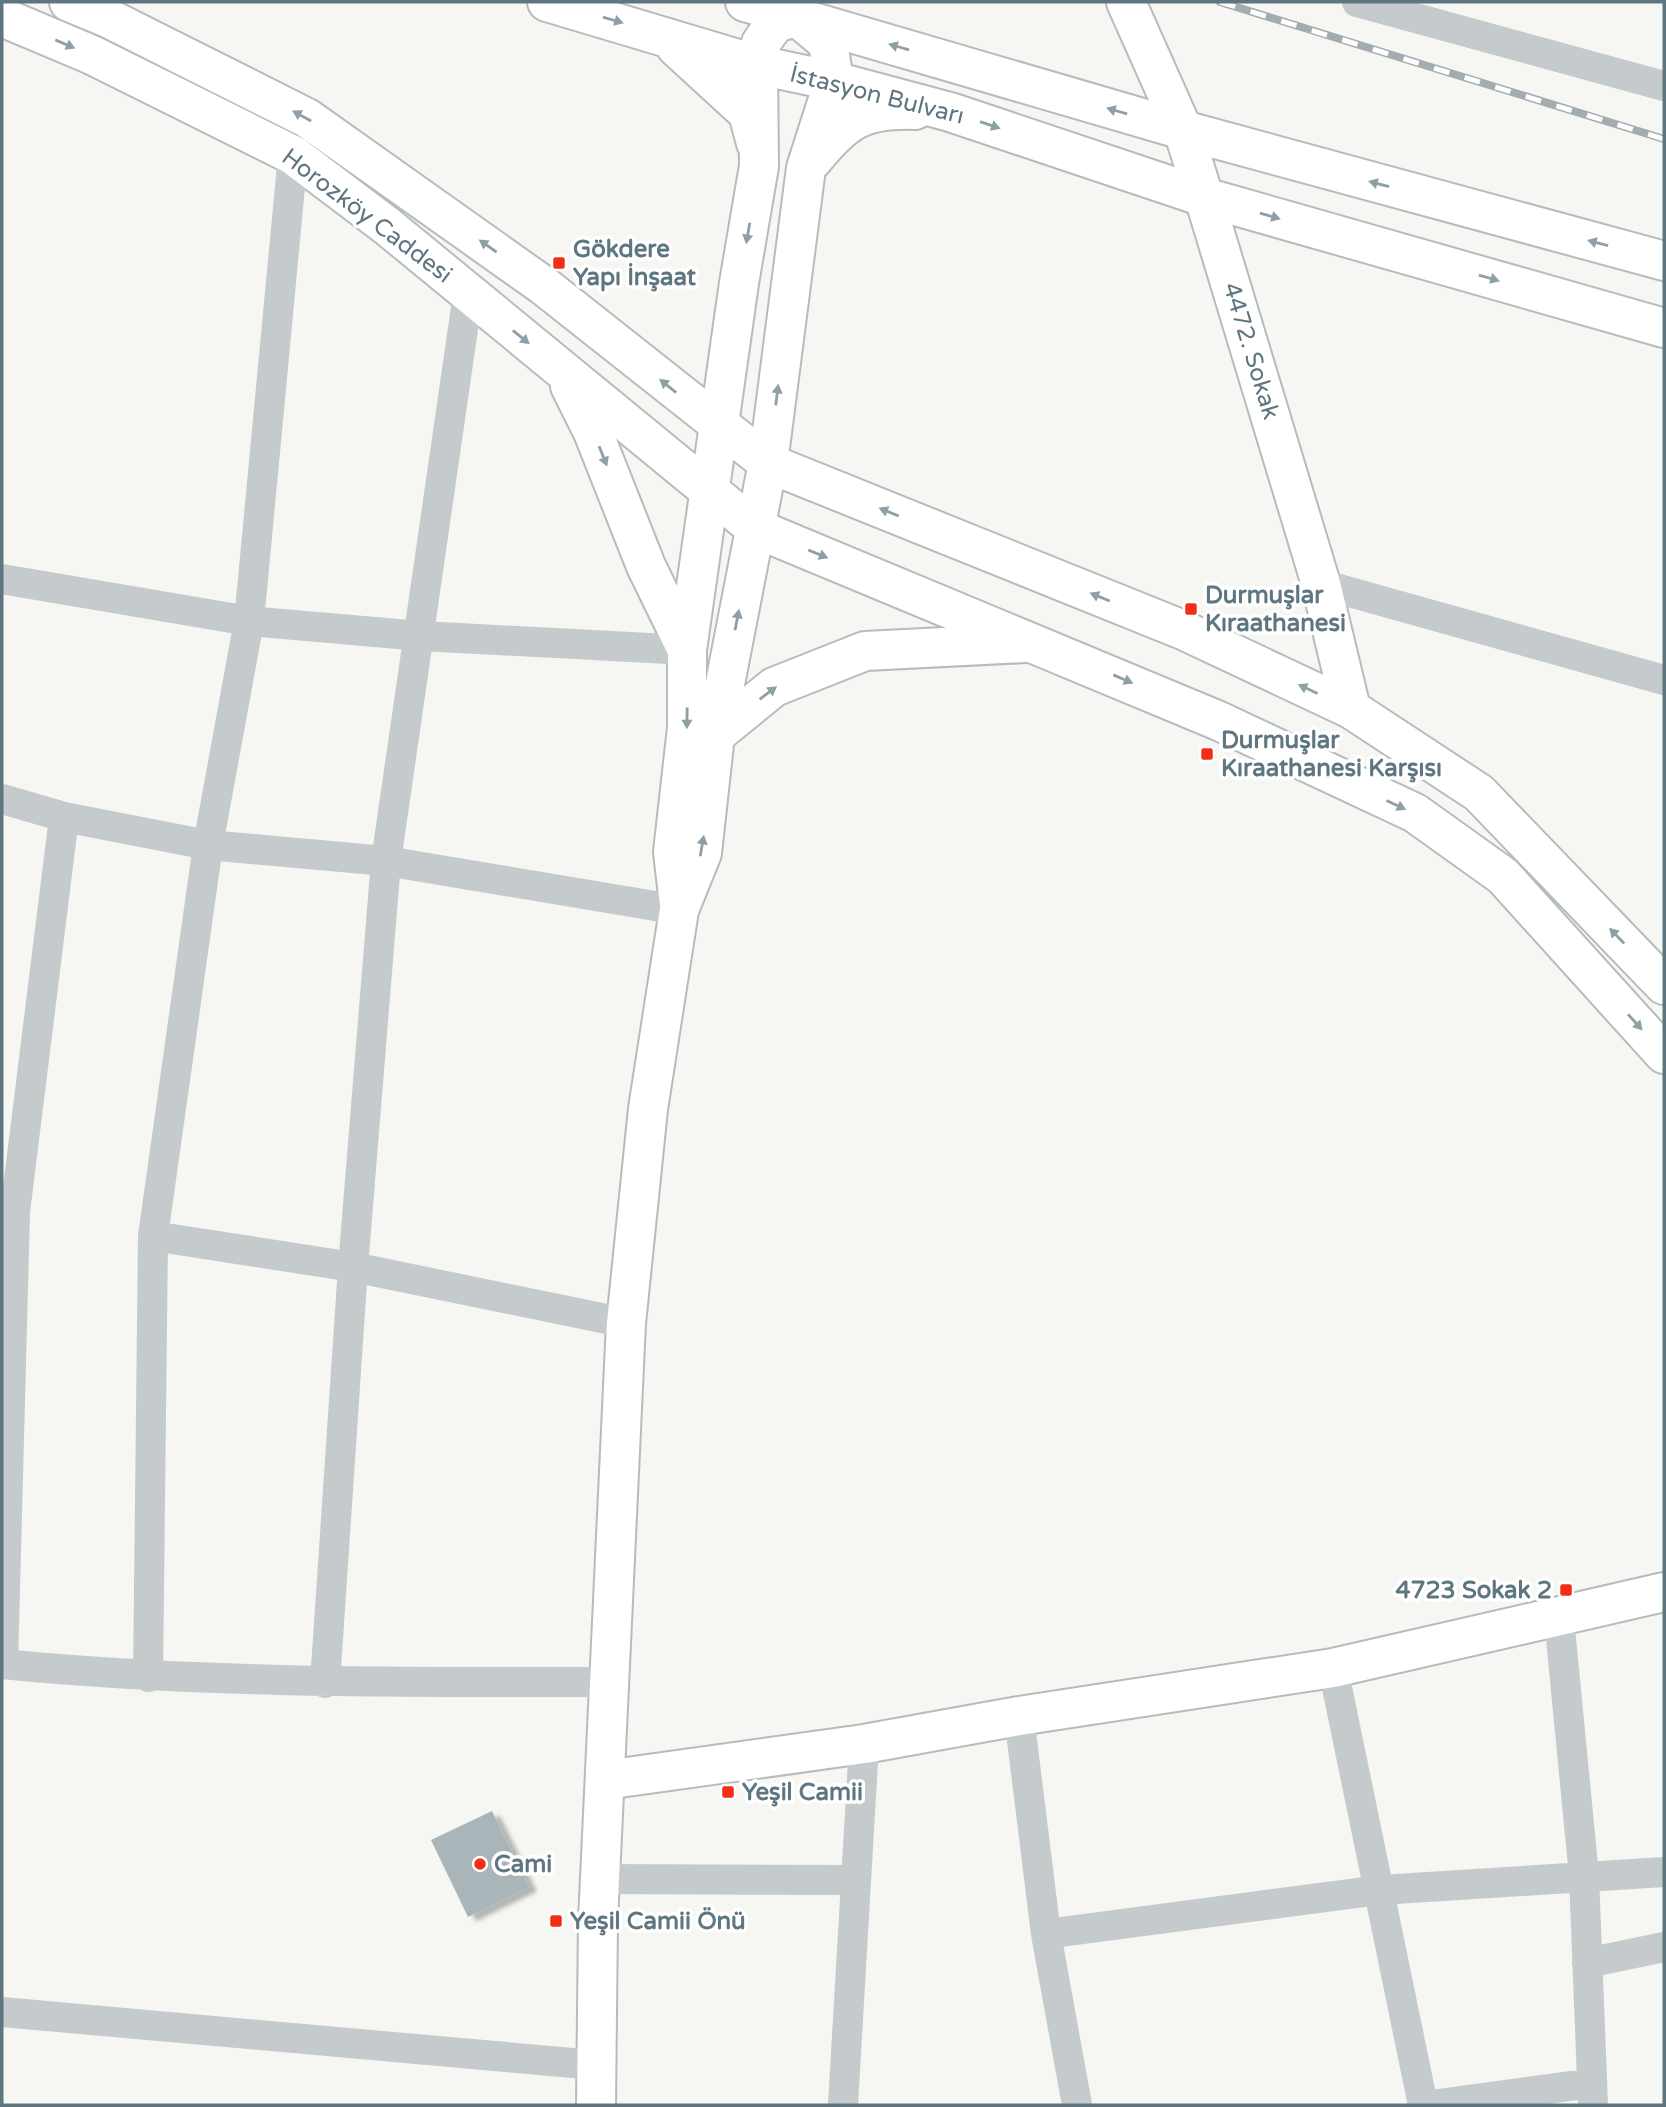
<svg xmlns="http://www.w3.org/2000/svg" width="1666" height="2107" font-family="'Varela Round',sans-serif">
	<style>
		.building { fill: #a9b5b8; filter: url(#shadow) }
		.lines { fill: none; stroke-linecap: round; stroke-linejoin: round }
		.secondary-casing { stroke: #b5bcbf; stroke-width: 42 }
		.street { stroke: #c5cacc; stroke-width: 30 }
		.secondary { stroke: #fff; stroke-width: 38 }
		.rail-casing { stroke: #a3acb0; stroke-width: 8 }
		.rail { stroke: #fff; stroke-width: 5; stroke-dasharray: 16; stroke-linecap: butt }
		.oneway { fill: #8e9fa6 }
		.poi-dot { fill: #f32d16; stroke: #fff; stroke-width: 2.5 }
		.labels { text-anchor: middle; dominant-baseline: central; stroke-width: 7; stroke-linejoin: round; paint-order: stroke }
		.street-label { font-size: 24px; fill: #5e7680; stroke: #fff }
		.poi-label { font-size: 24px; font-weight: bold; fill: #5e7680; stroke: #fff; text-anchor: start }
	</style>
	<defs>
		<filter id="shadow"><feDropShadow dx="8" dy="4.5" stdDeviation="2" flood-color="#0004"/></filter>
	</defs>
	<rect width="100%" height="100%" fill="#f6f6f2"/>
	<path class="building" d="M 492,1811 L 529,1887 L 468,1917 L 431,1840 Z"/>
	<g class="lines">
		<g class="secondary-casing">
			<path id="secondary" d="M 69,2 L 110,19 L 307,118 L 544,286 L 768,463 L 1183,630 L 1351,709 L 1479,793 L 1664,985
				M 547,2 L 758,65 L 834,81 L 950,112 L 1204,197 L 1664,328
				M 745,2 L 1183,130 L 1664,261
				M 1126,2 L 1183,130 L 1204,197 L 1321,584 L 1351,709
				M 2,17 L 92,55 L 293,155 L 387,226 L 755,528 L 1219,721 L 1415,813 L 1503,876 L 1664,1054
				M 676,47 L 748,113 L 756,143
				M 812,161 C 844,121 862,108 915,110
				M 570,386 L 593,432 L 646,566 L 687,650
				M 715,735 L 774,687 L 865,651 L 1025,643
				M 679,904 L 673,852 L 687,728 L 687,650 L 739,283 L 759,166 L 758,65 L 761,43 L 775,23 L 797,17
				M 605,1780 L 864,1744 L 1019,1716 L 1333,1668 L 1664,1592
				M 596,2105 L 598,1921 L 626,1323 L 648,1109 L 679,910 L 702,853 L 715,735 L 768,463 L 806,168 L 834,81 L 828,43 L 797,17"/>
		</g>
		<path class="street" d="M 1357,2 L 1664,86
			M 2,579 L 249,621 L 421,636 L 687,650
			M 1321,584 L 1664,680
			M 2,799 L 64,817 L 208,845 L 386,861 L 679,910
			M 153,1236 L 353,1267 L 626,1323
			M 1559,1618 L 1584,1876 L 1593,2105
			M 2,1664 C 204,1684 406,1682 609,1682
			M 3,1664 L 15,1212 L 64,817
			M 1333,1668 L 1423,2105
			M 148,1677 L 153,1236 L 208,845 L 249,621 L 293,155
			M 325,1683 L 353,1267 L 386,861 L 468,294
			M 1019,1716 L 1046,1934 L 1077,2105
			M 600,1879 L 855,1880
			M 1046,1934 L 1380,1890 L 1664,1872
			M 1587,1963 L 1664,1947
			M 2,2012 L 595,2065
			M 843,2105 L 864,1744
			M 1431,2105 L 1592,2083"/>
		<use href="#secondary" class="secondary"/>
		<g class="rail-casing">
			<path id="rail" d="M 1220,2 L 1664,139"/>
		</g>
		<use href="#rail" class="rail"/>
	</g>
	<defs><path id="oneway-solid" d="M-6-.8H1V-3.2L6.5 0L1 3.2V.8H-6Z" transform="scale(1.75)"/></defs>
	<g class="oneway">
		<use href="#oneway-solid" transform="translate(613 20) rotate(16)"/>
		<use href="#oneway-solid" transform="translate(65 44) rotate(23)"/>
		<use href="#oneway-solid" transform="translate(899 47) rotate(-164)"/>
		<use href="#oneway-solid" transform="translate(1117 111) rotate(-164)"/>
		<use href="#oneway-solid" transform="translate(302 116) rotate(-151)"/>
		<use href="#oneway-solid" transform="translate(990 125) rotate(19)"/>
		<use href="#oneway-solid" transform="translate(1379 184) rotate(-165)"/>
		<use href="#oneway-solid" transform="translate(1270 216) rotate(16)"/>
		<use href="#oneway-solid" transform="translate(748 233) rotate(100)"/>
		<use href="#oneway-solid" transform="translate(1598 243) rotate(-165)"/>
		<use href="#oneway-solid" transform="translate(488 246) rotate(-145)"/>
		<use href="#oneway-solid" transform="translate(1489 278) rotate(16)"/>
		<use href="#oneway-solid" transform="translate(521 337) rotate(39)"/>
		<use href="#oneway-solid" transform="translate(668 386) rotate(-141)"/>
		<use href="#oneway-solid" transform="translate(777 395) rotate(-83)"/>
		<use href="#oneway-solid" transform="translate(603 456) rotate(68)"/>
		<use href="#oneway-solid" transform="translate(889 512) rotate(-158)"/>
		<use href="#oneway-solid" transform="translate(818 554) rotate(22)"/>
		<use href="#oneway-solid" transform="translate(1100 597) rotate(-158)"/>
		<use href="#oneway-solid" transform="translate(737 620) rotate(-79)"/>
		<use href="#oneway-solid" transform="translate(1123 679) rotate(23)"/>
		<use href="#oneway-solid" transform="translate(1308 689) rotate(-155)"/>
		<use href="#oneway-solid" transform="translate(768 693) rotate(-37)"/>
		<use href="#oneway-solid" transform="translate(687 718) rotate(91)"/>
		<use href="#oneway-solid" transform="translate(1396 805) rotate(25)"/>
		<use href="#oneway-solid" transform="translate(702 846) rotate(-80)"/>
		<use href="#oneway-solid" transform="translate(1617 936) rotate(-134)"/>
		<use href="#oneway-solid" transform="translate(1635 1022) rotate(48)"/>
	</g>
	<g class="poi-dot">
		<rect x="552" y="256" width="14" height="14" rx="3.5"/>
		<rect x="1184" y="602" width="14" height="14" rx="3.5"/>
		<rect x="1200" y="747" width="14" height="14" rx="3.5"/>
		<rect x="1559" y="1583" width="14" height="14" rx="3.5"/>
		<rect x="721" y="1785" width="14" height="14" rx="3.5"/>
		<circle cx="480" cy="1864" r="7"/>
		<rect x="549" y="1914" width="14" height="14" rx="3.5"/>
	</g>
	<g class="labels">
		<g class="street-label">
			<text transform="translate(877 95) rotate(14)">İstasyon Bulvarı</text>
			<text transform="translate(367 216) rotate(37)">Horozköy Caddesi</text>
			<text transform="translate(1251 351) rotate(73)">4472. Sokak</text>
		</g>
		<g class="poi-label">
			<text x="573" y="249">Gökdere<tspan x="573" dy="28">Yapı İnşaat</tspan></text>
			<text x="1205" y="595">Durmuşlar<tspan x="1205" dy="28">Kıraathanesi</tspan></text>
			<text x="1221" y="740">Durmuşlar<tspan x="1221" dy="28">Kıraathanesi Karşısı</tspan></text>
			<text x="1552" y="1590" text-anchor="end">4723 Sokak 2</text>
			<text x="742" y="1792">Yeşil Camii</text>
			<text x="494" y="1864">Cami</text>
			<text x="570" y="1921">Yeşil Camii Önü</text>
		</g>
	</g>
	<rect width="1666" height="2107" fill="none" stroke="#5e7680" stroke-width="7"/>
</svg>
